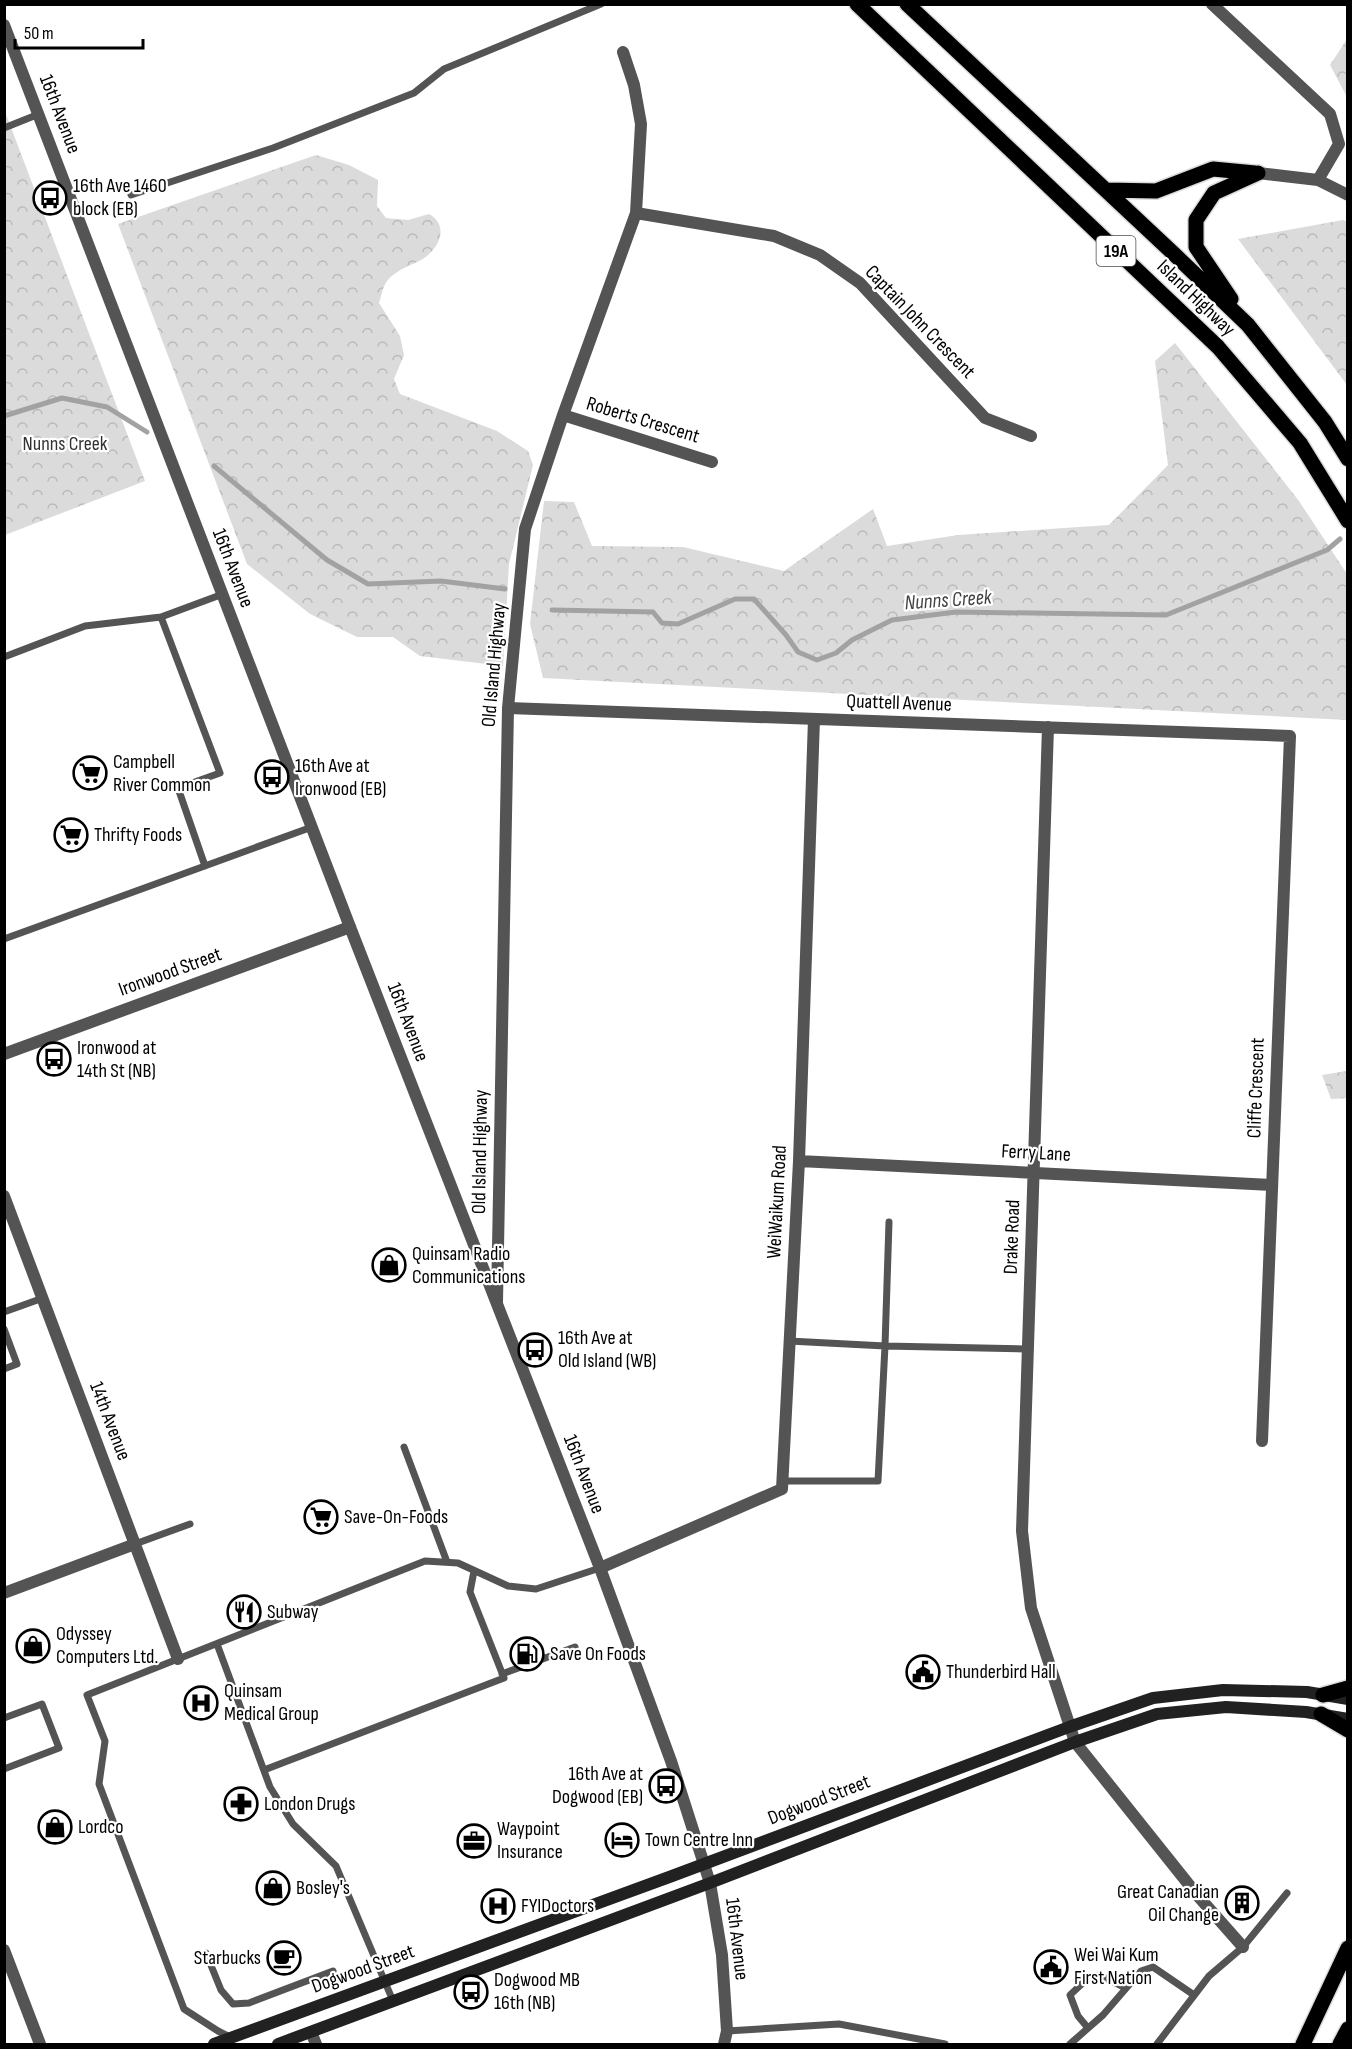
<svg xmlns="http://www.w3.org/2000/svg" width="1352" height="2049" font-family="'Sofia Sans Condensed',sans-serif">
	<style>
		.forest { fill: url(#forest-crowns) }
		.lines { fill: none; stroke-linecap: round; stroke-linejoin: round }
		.stream { stroke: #a2a2a2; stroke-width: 5 }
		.primary-casing { stroke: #dbdbdb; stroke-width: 18 }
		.service { stroke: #545454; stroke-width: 7 }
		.minor { stroke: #545454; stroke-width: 12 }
		.tertiary { stroke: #545454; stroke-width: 12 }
		.secondary { stroke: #212121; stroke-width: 12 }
		.primary { stroke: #000; stroke-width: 15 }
		.labels { text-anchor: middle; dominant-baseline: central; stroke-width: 4.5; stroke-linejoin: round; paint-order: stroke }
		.shield { fill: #fff; stroke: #4c4c4c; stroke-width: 1.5 }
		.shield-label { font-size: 18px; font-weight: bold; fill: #000 }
		.street-label { font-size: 20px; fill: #000; stroke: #fff }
		.poi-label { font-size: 20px; fill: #000; stroke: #fff; text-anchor: start }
		.park-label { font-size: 20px; fill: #323232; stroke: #fff }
		.water-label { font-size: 21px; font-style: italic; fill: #434343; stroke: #fff }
	</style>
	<defs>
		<pattern id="forest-crowns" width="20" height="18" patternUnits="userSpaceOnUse" patternTransform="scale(1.5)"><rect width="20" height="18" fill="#dbdbdb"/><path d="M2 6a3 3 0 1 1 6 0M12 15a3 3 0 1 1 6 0" fill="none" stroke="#bababa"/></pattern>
	</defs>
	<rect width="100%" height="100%" fill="#fff"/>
	<path class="forest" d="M 1347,39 L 1347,97 L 1330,65 Z
		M 4,109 L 145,481 L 5,535 L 4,535 Z
		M 316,155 L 349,165 L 378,180 L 377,206 L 386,218 L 408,220 L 429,214 C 447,224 442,244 427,256 C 415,265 397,268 387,281 C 383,286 381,297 379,303 L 400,336 L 404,355 L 394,379 L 400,394 L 497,431 L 528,451 L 533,465 L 509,564 L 503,666 L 420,656 L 393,637 L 357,637 L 310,614 L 247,564 L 118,224 Z
		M 1343,220 L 1348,222 L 1347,385 L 1238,239 Z
		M 1175,343 L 1299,501 L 1347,574 L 1347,720 L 543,678 L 530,624 L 544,501 L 574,502 L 592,546 L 683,547 L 784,571 L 873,509 L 887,546 L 958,535 L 1109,525 L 1168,465 L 1155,361 Z
		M 1347,1071 L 1347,1098 L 1331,1099 L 1322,1075 Z"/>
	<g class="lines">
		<path class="stream" d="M 4,416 L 62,398 L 107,407 L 147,432
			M 214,466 L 327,560 L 368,584 L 441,581 L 505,589
			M 552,610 L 653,612 L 662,623 L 678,624 L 735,599 L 754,599 L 786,635 L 798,652 L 817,660 L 836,653 L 852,640 L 892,620 L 956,612 L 1166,615 L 1327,550 L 1340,539"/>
		<g class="primary-casing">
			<path id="primary" d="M 857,4 L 1218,347 L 1300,443 L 1348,521
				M 907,4 L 1174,254 L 1248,325 L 1325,422 L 1348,459
				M 1107,190 L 1156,191 L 1213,169 L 1255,173
				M 1231,299 L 1196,247 L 1196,220 L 1214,193 L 1258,173
				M 1323,1695 L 1348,1688
				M 1321,1714 L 1348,1730
				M 1303,2044 L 1348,1948
				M 1340,2044 L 1348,2029"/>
		</g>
		<path class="service" d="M 4,128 L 39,114
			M 131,195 L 273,148 L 414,93 L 444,69 L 601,4
			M 4,657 L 85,626 L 161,617
			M 205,866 L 178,788 L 220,773 L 161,617 L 223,594
			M 4,939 L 312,827
			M 889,1222 L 885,1346 L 1028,1349
			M 4,1312 L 43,1298
			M 4,1329 L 17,1364 L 4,1369
			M 404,1447 L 447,1562
			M 782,1481 L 878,1481 L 885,1346 L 789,1341
			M 135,1544 L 190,1524
			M 217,1644 L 270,1787 L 293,1824 L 336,1866 L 393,2001
			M 502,1674 L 575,1647
			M 4,1718 L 42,1704 L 59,1748 L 4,1769
			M 264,1770 L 504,1678 L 470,1592 L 474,1571
			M 206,1953 L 221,1990 L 233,2004 L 249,2003 L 333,1971
			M 1088,2028 L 1078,2016 L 1070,1995 L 1086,1980 L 1099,1975 L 1126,1988
			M 727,2031 L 839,2024 L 945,2044
			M 232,2038 L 218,2031 L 184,2009 L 99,1784 L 105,1741 L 87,1695 L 425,1561 L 458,1563 L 508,1586 L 536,1589 L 600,1568
			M 1070,2044 L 1103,2015 L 1141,1971 L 1153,1967 L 1194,1995
			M 1157,2044 L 1209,1976 L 1243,1947 L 1287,1893"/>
		<path class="minor" d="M 1212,4 L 1330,114 L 1339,144 L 1318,180
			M 1258,173 L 1318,180 L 1348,195
			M 636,213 L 774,236 L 820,255 L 860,283 L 985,418 L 1031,436
			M 563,415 L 712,462
			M 508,708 L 1290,736 L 1262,1441
			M 1048,727 L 1022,1531 L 1031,1608 L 1075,1742 L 1198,1896 L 1243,1947
			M 4,1054 L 350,927
			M 799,1161 L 1272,1185
			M 4,1196 L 178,1659
			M 497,1302 L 508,708 L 525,529 L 563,415 L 636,213 L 641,124 L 634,85 L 623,52
			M 600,1568 L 782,1489 L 799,1161 L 814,719
			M 4,1593 L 135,1544
			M 4,1950 L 40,2044
			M 311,2032 L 316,2044"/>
		<path class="tertiary" d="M 4,25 L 350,927 L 600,1568 L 671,1761 L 710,1883 L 722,1955 L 727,2031 L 724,2044"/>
		<path class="secondary" d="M 214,2044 L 672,1876 L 1069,1727 L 1153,1698 L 1223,1690 L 1307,1692 L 1348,1699
			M 278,2044 L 710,1883 L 1075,1742 L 1157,1714 L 1226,1707 L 1306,1712 L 1348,1719"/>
		<use href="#primary" class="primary"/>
	</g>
	<defs>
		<g id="bus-ring" transform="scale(1.725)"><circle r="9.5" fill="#fff" stroke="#000" stroke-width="1.5"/><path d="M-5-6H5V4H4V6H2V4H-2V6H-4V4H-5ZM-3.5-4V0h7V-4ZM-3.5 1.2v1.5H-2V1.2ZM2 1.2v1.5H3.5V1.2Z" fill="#000"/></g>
		<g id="supermarket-ring" transform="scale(1.725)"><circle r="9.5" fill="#fff" stroke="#000" stroke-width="1.5"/><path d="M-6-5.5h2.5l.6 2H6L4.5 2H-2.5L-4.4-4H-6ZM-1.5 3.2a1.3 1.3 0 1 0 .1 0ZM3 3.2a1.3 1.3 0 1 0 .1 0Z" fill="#000"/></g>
		<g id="shop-ring" transform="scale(1.725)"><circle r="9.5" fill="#fff" stroke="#000" stroke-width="1.5"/><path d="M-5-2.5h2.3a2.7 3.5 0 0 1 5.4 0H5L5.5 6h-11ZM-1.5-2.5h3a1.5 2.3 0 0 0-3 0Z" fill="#000"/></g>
		<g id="restaurant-ring" transform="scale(1.725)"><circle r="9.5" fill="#fff" stroke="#000" stroke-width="1.5"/><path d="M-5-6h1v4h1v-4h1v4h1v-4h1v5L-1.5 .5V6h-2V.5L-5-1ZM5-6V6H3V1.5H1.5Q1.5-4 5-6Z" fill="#000"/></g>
		<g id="fuel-ring" transform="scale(1.725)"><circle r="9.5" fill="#fff" stroke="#000" stroke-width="1.5"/><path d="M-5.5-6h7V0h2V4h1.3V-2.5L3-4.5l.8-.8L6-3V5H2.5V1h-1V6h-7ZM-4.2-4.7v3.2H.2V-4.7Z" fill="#000"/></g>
		<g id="civic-ring" transform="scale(1.725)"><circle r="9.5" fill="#fff" stroke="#000" stroke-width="1.5"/><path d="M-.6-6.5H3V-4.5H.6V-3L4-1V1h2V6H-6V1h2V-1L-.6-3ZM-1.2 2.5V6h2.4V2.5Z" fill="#000"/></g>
		<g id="hospital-ring" transform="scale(1.725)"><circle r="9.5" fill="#fff" stroke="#000" stroke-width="1.5"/><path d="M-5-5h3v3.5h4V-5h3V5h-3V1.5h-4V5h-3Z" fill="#000"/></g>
		<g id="pharmacy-ring" transform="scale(1.725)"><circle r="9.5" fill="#fff" stroke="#000" stroke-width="1.5"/><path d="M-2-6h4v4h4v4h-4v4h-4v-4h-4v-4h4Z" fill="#000"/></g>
		<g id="hotel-ring" transform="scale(1.725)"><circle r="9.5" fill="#fff" stroke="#000" stroke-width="1.5"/><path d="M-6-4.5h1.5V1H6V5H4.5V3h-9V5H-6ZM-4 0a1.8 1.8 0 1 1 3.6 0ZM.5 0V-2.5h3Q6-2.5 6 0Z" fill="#000"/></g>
		<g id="office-ring" transform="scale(1.725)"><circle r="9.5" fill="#fff" stroke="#000" stroke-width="1.5"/><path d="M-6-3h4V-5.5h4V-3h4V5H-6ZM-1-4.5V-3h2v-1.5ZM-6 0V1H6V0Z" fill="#000"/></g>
		<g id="building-ring" transform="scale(1.725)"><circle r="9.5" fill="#fff" stroke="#000" stroke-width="1.5"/><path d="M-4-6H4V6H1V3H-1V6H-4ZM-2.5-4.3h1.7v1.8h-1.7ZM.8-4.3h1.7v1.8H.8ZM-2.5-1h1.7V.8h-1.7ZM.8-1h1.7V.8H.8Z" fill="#000"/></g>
		<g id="cafe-ring" transform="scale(1.725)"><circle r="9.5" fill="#fff" stroke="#000" stroke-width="1.5"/><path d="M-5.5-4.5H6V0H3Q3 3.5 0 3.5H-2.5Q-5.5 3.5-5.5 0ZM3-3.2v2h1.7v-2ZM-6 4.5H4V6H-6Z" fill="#000"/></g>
	</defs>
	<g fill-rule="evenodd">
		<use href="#bus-ring" x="50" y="198"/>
		<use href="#supermarket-ring" x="90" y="773"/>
		<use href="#bus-ring" x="272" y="777"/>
		<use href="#supermarket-ring" x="71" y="835"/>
		<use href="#bus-ring" x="54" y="1059"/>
		<use href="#shop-ring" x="389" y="1265"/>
		<use href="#bus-ring" x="535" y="1350"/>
		<use href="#supermarket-ring" x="321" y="1517"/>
		<use href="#restaurant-ring" x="244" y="1612"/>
		<use href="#shop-ring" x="33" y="1646"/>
		<use href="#fuel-ring" x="527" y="1654"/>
		<use href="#civic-ring" x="923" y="1672"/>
		<use href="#hospital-ring" x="201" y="1703"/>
		<use href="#bus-ring" x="666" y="1786"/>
		<use href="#pharmacy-ring" x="241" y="1804"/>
		<use href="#shop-ring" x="55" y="1827"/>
		<use href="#hotel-ring" x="622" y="1840"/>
		<use href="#office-ring" x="474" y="1841"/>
		<use href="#shop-ring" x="273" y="1888"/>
		<use href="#building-ring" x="1242" y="1903"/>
		<use href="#hospital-ring" x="498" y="1906"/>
		<use href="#cafe-ring" x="284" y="1958"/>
		<use href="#civic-ring" x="1051" y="1967"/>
		<use href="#bus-ring" x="471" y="1992"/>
	</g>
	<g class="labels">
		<rect class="shield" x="1096.5" y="236" width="39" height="30" rx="4.5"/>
		<g class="shield-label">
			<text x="1116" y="251">19A</text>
		</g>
		<g class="street-label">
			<text transform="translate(60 114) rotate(69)">16th Avenue</text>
			<text transform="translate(1196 298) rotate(44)">Island Highway</text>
			<text transform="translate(920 322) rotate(46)">Captain John Crescent</text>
			<text transform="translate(643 420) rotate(17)">Roberts Crescent</text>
			<text transform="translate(233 568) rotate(69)">16th Avenue</text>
			<text transform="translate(494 665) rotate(-85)">Old Island Highway</text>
			<text transform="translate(899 703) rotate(2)">Quattell Avenue</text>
			<text transform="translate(170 972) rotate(-20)">Ironwood Street</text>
			<text transform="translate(408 1022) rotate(69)">16th Avenue</text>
			<text transform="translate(1256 1088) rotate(-88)">Cliffe Crescent</text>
			<text transform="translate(480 1152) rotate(-89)">Old Island Highway</text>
			<text transform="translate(1036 1153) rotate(3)">Ferry Lane</text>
			<text transform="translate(777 1202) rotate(-87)">WeiWaikum Road</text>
			<text transform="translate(1012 1237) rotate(-88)">Drake Road</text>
			<text transform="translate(110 1421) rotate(69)">14th Avenue</text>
			<text transform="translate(584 1474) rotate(69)">16th Avenue</text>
			<text transform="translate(819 1800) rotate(-21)">Dogwood Street</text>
			<text transform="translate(737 1939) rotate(83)">16th Avenue</text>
			<text transform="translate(363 1969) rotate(-20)">Dogwood Street</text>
		</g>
		<g class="poi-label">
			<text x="73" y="186">16th Ave 1460<tspan x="73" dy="23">block (EB)</tspan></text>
			<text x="113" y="762">Campbell<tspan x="113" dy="23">River Common</tspan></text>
			<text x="295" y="766">16th Ave at<tspan x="295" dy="23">Ironwood (EB)</tspan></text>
			<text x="94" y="835">Thrifty Foods</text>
			<text x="77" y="1048">Ironwood at<tspan x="77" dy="23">14th St (NB)</tspan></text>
			<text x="412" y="1254">Quinsam Radio<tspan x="412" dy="23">Communications</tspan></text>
			<text x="558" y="1338">16th Ave at<tspan x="558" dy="23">Old Island (WB)</tspan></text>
			<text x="344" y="1517">Save-On-Foods</text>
			<text x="267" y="1612">Subway</text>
			<text x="56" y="1634">Odyssey<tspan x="56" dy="23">Computers Ltd.</tspan></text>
			<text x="550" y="1654">Save On Foods</text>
			<text x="946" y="1672">Thunderbird Hall</text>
			<text x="224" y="1691">Quinsam<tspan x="224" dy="23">Medical Group</tspan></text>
			<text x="643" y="1774" text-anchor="end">16th Ave at<tspan x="643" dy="23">Dogwood (EB)</tspan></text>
			<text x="264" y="1804">London Drugs</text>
			<text x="78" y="1827">Lordco</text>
			<text x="497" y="1829">Waypoint<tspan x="497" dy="23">Insurance</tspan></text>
			<text x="645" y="1840">Town Centre Inn</text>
			<text x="296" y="1888">Bosley's</text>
			<text x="1219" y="1892" text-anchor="end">Great Canadian<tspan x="1219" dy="23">Oil Change</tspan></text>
			<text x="521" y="1906">FYIDoctors</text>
			<text x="1074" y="1955">Wei Wai Kum<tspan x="1074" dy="23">First Nation</tspan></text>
			<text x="261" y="1958" text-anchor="end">Starbucks</text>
			<text x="494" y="1980">Dogwood MB<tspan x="494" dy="23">16th (NB)</tspan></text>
		</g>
		<g class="park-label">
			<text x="65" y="444">Nunns Creek</text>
		</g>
		<g class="water-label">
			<text transform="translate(948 600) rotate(-4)">Nunns Creek</text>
		</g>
	</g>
	<rect width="1352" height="2049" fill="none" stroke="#000000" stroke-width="12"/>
	<path d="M15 39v9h128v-9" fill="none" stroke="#000000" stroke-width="3"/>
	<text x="24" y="39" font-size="18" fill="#000000" stroke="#ffffff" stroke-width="4.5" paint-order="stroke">50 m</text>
</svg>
